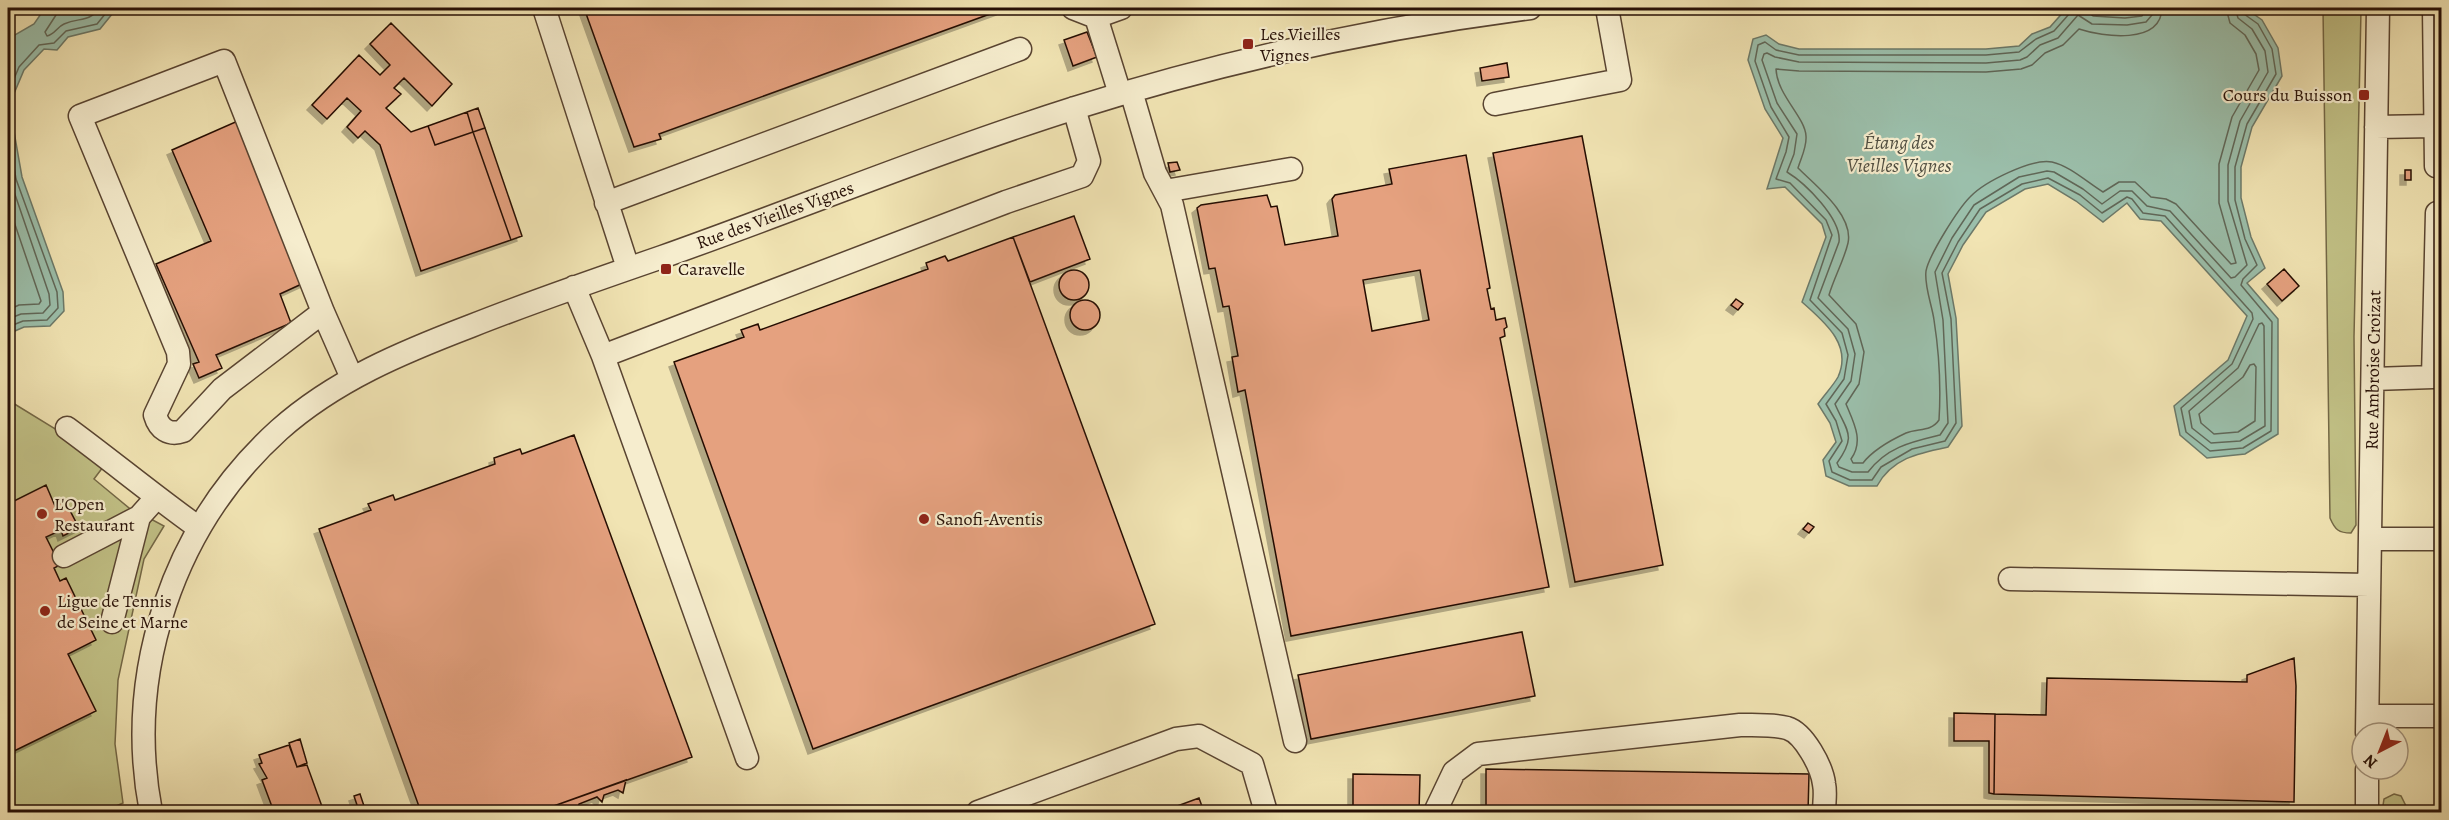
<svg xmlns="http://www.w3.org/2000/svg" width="2449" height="820" font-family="Alegreya,serif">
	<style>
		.green { fill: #c2c287; stroke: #746846; stroke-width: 1.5 }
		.water { fill: #9bbfab; stroke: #6c7969; stroke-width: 1.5 }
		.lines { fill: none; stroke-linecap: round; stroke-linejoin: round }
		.shore { stroke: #606758; stroke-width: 1.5 }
		.building { fill: #e5a17f; stroke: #260f06; stroke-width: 1.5; fill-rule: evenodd; filter: url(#shadow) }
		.minor-casing { stroke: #594431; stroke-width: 25 }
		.minor { stroke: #f6edce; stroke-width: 22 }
		.poi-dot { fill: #8f2418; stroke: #f6edce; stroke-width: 2 }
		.labels { text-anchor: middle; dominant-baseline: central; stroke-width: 4.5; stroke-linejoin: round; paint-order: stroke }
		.poi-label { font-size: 18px; fill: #260f06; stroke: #f6edce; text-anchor: start }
		.street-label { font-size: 18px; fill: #260f06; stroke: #f6edce }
		.water-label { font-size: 20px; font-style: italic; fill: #4f4d40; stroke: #f6edce }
	</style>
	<defs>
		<filter id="shadow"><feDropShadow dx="-5" dy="5" stdDeviation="0" flood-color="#0004"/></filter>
	</defs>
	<rect width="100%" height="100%" fill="#f1e4b3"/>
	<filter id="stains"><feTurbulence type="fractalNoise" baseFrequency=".00333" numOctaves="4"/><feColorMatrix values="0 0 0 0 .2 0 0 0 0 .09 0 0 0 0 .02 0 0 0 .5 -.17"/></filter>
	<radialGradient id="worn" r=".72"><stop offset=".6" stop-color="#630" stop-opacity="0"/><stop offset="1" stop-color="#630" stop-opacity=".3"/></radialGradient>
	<path class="green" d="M 2323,8 L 2359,8 L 2361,10 L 2354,337 L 2356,525 L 2351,533 C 2339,533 2335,530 2330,518 Z
		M 8,400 L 62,433 L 103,467 L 94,479 L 146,522 L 149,518 L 164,526 L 144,559 L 118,680 L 115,744 L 123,803 L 103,812 L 8,812 Z
		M 2394,794 L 2401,796 L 2409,812 L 2382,812 L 2384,799 Z"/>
	<path class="water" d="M 45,8 L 117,8 L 100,29 L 68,37 L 57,50 L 44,49 L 24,70 L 13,96 L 13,126 L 22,177 L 63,292 L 64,311 L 50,326 L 24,327 L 8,334 L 8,32 L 15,35 L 34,24 Z
		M 2164,8 L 2245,8 L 2262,20 L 2278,48 L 2282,76 L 2252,127 L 2241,167 L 2241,198 L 2251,237 L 2265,268 L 2247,283 L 2278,319 L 2278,434 L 2245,454 L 2207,458 L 2180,435 L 2174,406 L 2228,360 L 2247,316 L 2161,221 L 2140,219 L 2127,203 L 2103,222 L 2076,201 L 2048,184 L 2025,189 L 1986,212 L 1963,245 L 1948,274 L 1956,318 L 1962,426 L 1948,447 C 1919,453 1892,458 1877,486 L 1849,486 L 1826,476 L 1823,460 L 1836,442 L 1830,423 L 1818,404 C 1824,395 1833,386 1838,377 C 1853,344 1823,321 1802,302 L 1826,237 L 1822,224 L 1785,187 L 1767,189 L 1783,138 L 1765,109 L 1748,60 L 1753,39 L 1766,35 L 1779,44 L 1799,49 L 1986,49 L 2019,46 L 2032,34 L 2050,27 L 2066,9 L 2125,12 Z"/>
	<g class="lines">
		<path class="shore" d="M 57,8 L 56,15 L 45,32 L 47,36 C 55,34 57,27 64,24 C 80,17 88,23 100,8
			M 2071,8 L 2070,13 L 2054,31 L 2036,39 L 2019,52 L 1986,55 L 1799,55 L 1776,50 L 1765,42 L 1758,45 L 1755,61 L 1771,107 L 1789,137 L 1786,152 L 1776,179 L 1790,183 L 1826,220 L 1832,235 L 1810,300 L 1842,333 L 1848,355 L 1844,379 L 1826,404 L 1836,421 L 1842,441 L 1829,461 L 1832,472 L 1850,480 L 1872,480 L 1881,467 L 1912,449 L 1945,441 L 1956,423 L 1951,319 L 1942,273 L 1958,242 L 1980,209 L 2022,184 L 2048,178 L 2080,195 L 2102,213 L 2127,197 L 2132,199 L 2143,213 L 2165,216 L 2252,313 L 2253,319 L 2232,364 L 2181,408 L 2186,432 L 2210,451 L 2243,448 L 2271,431 L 2272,322 L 2241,285 L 2243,279 L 2257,265 L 2245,239 L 2235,200 L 2235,167 L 2247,124 L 2276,74 L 2272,49 L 2258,24 L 2244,14 L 2243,8
			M 2088,8 L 2089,13 L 2093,16 L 2125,18 L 2142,16 L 2146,8
			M 2153,8 L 2152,15 L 2146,22 L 2127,25 L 2092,24 L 2078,15 L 2058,38 L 2040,45 L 2027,57 L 2020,60 L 1986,63 L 1799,62 L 1775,57 L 1767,53 L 1764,54 L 1762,60 L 1777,103 L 1797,134 L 1794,154 L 1787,172 C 1805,183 1842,219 1839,242 L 1818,298 L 1848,329 L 1855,354 L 1851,381 L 1835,404 C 1847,432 1857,435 1837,463 L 1839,467 L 1852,472 L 1868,472 C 1887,447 1911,442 1940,435 L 1948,423 L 1943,320 L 1935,272 L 1952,238 L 1974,205 L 2019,177 L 2047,171 L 2054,172 L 2083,189 L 2102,204 L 2120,191 L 2132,191 L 2147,206 L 2170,211 L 2231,278 L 2235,277 L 2247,265 L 2228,201 L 2228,165 L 2240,121 L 2268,72 L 2265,51 L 2252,29 L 2238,18 L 2235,8
			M 2162,8 C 2161,45 2103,37 2079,29 L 2063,45 L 2045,53 L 2032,65 L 2021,69 L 1986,72 L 1799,71 L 1776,69 C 1777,95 1805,117 1806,136 C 1807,147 1801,158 1798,168 C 1815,185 1854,215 1848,243 C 1844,260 1834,278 1829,295 L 1856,324 L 1864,352 L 1859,384 L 1846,404 C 1854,423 1864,441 1851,459 L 1853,463 L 1863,463 C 1873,450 1891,440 1906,433 C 1918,428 1931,432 1939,420 C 1941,388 1939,352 1934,320 C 1932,305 1924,286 1926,271 C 1929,255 1958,209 1970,197 C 1984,182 2032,158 2052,162 C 2070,166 2088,183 2103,192 L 2119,182 L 2135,182 L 2151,197 L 2166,199 L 2176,204 L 2231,264 L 2236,263 L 2219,203 L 2219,164 L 2232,117 L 2259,70 L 2256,54 L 2245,35 L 2230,23 L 2226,8
			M 8,93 L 19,67 L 39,45 L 54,43 L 66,31 L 97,24 L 110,8
			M 8,130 L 16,179 L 57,292 L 58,308 L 47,320 L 23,321 L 8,327
			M 8,174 L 49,294 L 50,305 L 43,313 L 21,314 L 8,319
			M 8,204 L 41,301 L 39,304 L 19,305 L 8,310
			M 2262,323 L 2264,326 L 2265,426 L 2240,441 L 2211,443 L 2192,428 L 2189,411 L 2238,368 L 2259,324 Z
			M 2254,364 L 2256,367 L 2255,421 L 2238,432 L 2214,434 L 2201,423 L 2199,414 L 2243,377 L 2250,365 Z"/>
	</g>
	<path class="building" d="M 584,8 L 1000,8 L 1001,10 L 659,134 L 661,139 L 634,147 Z
		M 391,23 L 452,84 L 432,106 L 404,78 L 394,88 L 401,94 L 386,108 L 411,132 L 428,126 L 435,145 L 473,132 L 511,240 L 421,271 L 380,145 L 365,131 L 358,138 L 347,127 L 361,111 L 347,98 L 327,119 L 312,105 L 359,55 L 380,75 L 390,65 L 370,44 Z
		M 1087,32 L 1097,57 L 1073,66 L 1064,40 Z
		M 1507,63 L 1509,77 L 1482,81 L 1480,68 Z
		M 478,108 L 485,128 L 473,132 L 467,112 Z
		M 467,112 L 473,132 L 435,145 L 428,126 Z
		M 240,120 L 306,282 L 280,294 L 291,323 L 216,355 L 222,368 L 199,378 L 193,364 L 199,362 L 156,264 L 211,241 L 172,150 Z
		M 485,128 L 522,236 L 511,240 L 473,132 Z
		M 1582,136 L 1663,565 L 1575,582 L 1493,153 Z
		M 1466,155 L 1487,271 L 1490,288 L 1487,289 L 1491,309 L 1494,308 L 1496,320 L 1505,318 L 1507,327 L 1504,329 L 1505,336 L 1500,338 L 1549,587 L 1291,636 L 1245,390 L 1238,392 L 1232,357 L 1238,356 L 1229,306 L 1223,307 L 1215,268 L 1209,269 L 1197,208 L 1201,205 L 1267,195 L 1271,207 L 1277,206 L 1285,245 L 1338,236 L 1332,199 L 1335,195 L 1392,184 L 1389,169 ZM 1420,270 L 1429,320 L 1372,331 L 1363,280 Z
		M 1177,162 L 1180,170 L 1170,172 L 1168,163 Z
		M 2405,170 L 2411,170 L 2411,180 L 2405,180 Z
		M 1074,216 L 1090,259 L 1030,282 L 1013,237 Z
		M 1013,237 L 1155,624 L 813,749 L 674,362 L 744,337 L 741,330 L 758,324 L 760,330 L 928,269 L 926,263 L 945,256 L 948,261 Z
		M 2284,269 L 2299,286 L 2282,301 L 2267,284 Z
		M1059 285a15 15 0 1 1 30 0a15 15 0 1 1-30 0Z
		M 1736,299 L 1743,304 L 1738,310 L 1731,305 Z
		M1070 315a15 15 0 1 1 30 0a15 15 0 1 1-30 0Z
		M 574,435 L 692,757 L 537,812 L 421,812 L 319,529 L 371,510 L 368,504 L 393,495 L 395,500 L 495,464 L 494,458 L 520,449 L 522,454 Z
		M 46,485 L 55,506 L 65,501 L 79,528 L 63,536 L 61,530 L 46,537 L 60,565 L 54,568 L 60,581 L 66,578 L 96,640 L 68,654 L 96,711 L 8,754 L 8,504 Z
		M 1808,523 L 1814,527 L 1809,533 L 1803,529 Z
		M 1522,632 L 1535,696 L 1311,739 L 1298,675 Z
		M 2294,658 L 2296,686 L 2294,802 L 1994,794 L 1995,714 L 2046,715 L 2047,678 L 2247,682 L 2247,675 Z
		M 1954,713 L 1995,714 L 1994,794 L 1989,793 L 1989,741 L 1954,741 Z
		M 2441,727 L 2442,727 L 2442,806 L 2440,806 Z
		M 300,739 L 307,763 L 297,767 L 289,743 Z
		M 289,745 L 297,767 L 307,765 L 324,812 L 274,812 L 262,780 L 267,778 L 259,764 L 262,763 L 259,755 Z
		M 1486,769 L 1809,774 L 1808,812 L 1486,812 Z
		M 1353,774 L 1420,775 L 1419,812 L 1353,812 Z
		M 626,780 L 623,793 L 618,790 L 604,795 L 602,802 L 597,797 L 579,804 L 577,811 L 571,807 L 556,812 L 537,812 Z
		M 360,794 L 364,806 L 358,808 L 354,796 Z
		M 1199,798 L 1204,812 L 1161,812 Z"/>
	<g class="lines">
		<g class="minor-casing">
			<path id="minor" d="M 544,8 L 628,268
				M 1073,8 L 1096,17 L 1121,8
				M 2434,9 L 2436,166
				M 1096,17 L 1120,94
				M 1131,91 L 1155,173 L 1172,205 L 1295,741
				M 1495,104 L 1620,80 L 1607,8
				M 2376,127 L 2435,126
				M 1165,191 L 1291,169
				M 606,203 L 1020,49
				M 574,287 L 603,356 L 747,758
				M 323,312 L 222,389 L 183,431 C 169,436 159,429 155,415 L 179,364 L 178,352 L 80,116 L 224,61 L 323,312 L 352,378
				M 603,356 L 1006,202 L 1082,176 L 1089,161 L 1074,108
				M 2373,379 L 2433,377 L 2437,213 L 2442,213
				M 67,428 C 112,461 154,496 199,528
				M 2370,539 L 2442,539
				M 64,556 L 139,517
				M 2010,579 L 2369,585
				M 112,622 L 139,517 L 156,498
				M 2368,716 L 2442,716
				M 2367,733 L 2378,8
				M 151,812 C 124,672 173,526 279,430 C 335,380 403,352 471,326 C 534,301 598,279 662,257 C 800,208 936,152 1075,108 C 1224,61 1376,28 1530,8
				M 978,812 L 1176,739 L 1199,736 L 1252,764 L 1266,812
				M 1435,812 L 1454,772 L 1478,754 L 1740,725 C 1755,725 1772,724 1787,728 C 1804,733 1822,767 1824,784 C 1826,793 1824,803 1824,812
				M 2367,812 L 2367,769"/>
		</g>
		<use href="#minor" class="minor"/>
	</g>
	<g class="poi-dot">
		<rect x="1242" y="38" width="12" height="12" rx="3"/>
		<rect x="2358" y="89" width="12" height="12" rx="3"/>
		<rect x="660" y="263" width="12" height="12" rx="3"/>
		<circle cx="42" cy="514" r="6"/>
		<circle cx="924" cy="519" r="6"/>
		<circle cx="45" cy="611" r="6"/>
	</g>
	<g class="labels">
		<g class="poi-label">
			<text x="1260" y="34">Les Vieilles<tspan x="1260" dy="21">Vignes</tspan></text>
			<text x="2352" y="95" text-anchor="end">Cours du Buisson</text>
			<text x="678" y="269">Caravelle</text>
			<text x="54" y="504">L'Open<tspan x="54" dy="21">Restaurant</tspan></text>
			<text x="936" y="519">Sanofi-Aventis</text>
			<text x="57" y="601">Ligue de Tennis<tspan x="57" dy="21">de Seine et Marne</tspan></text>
		</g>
		<g class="street-label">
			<text transform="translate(775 215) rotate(-20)">Rue des Vieilles Vignes</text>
			<text transform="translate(2373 370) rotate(-89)">Rue Ambroise Croizat</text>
		</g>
		<g class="water-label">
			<text x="1899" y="142">Étang des<tspan x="1899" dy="23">Vieilles Vignes</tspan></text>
		</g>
	</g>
	<rect width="2449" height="820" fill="none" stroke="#f1e4b3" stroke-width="30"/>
	<rect x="9" y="9" width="2431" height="802" fill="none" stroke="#260f06" stroke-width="3"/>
	<rect x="15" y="15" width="2419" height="790" fill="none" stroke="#260f06" stroke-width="1.5"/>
	<g transform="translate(2380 751) rotate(222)"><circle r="28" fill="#f6edce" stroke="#a3947e" stroke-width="1.5"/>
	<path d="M0-4.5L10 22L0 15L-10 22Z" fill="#8f2418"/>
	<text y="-9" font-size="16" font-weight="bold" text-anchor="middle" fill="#260f06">N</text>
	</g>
	<rect width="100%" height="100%" filter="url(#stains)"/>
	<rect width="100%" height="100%" fill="url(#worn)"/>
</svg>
